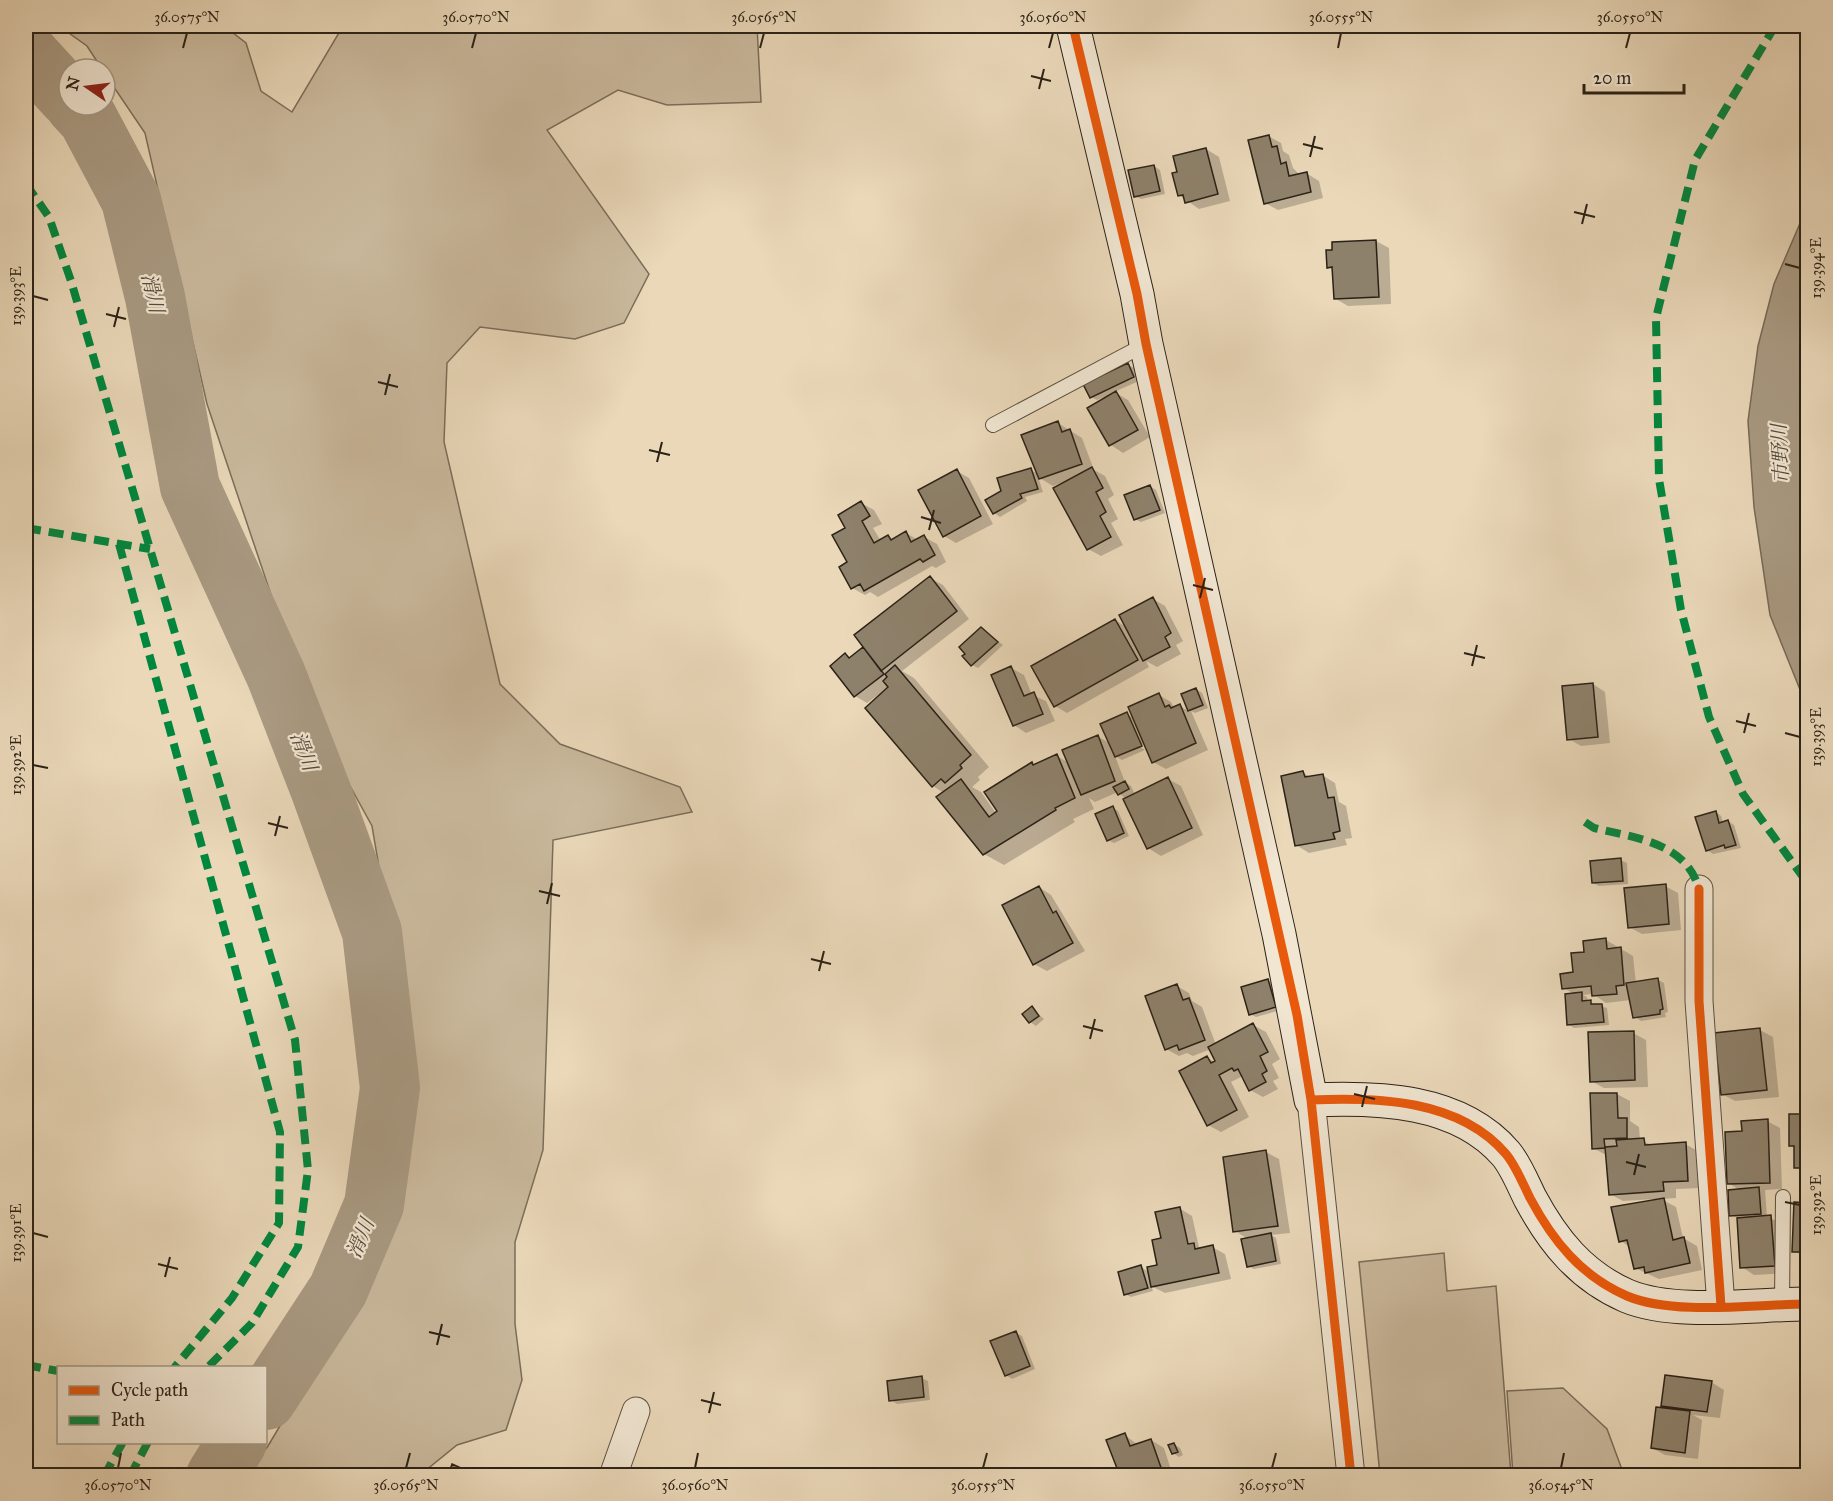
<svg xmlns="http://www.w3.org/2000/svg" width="1833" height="1501" font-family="'IM FELL Great Primer','Noto Serif JP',serif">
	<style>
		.green { fill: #cab99d; stroke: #7a6e5a; stroke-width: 1.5 }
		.water { fill: #a99a82; stroke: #776a57; stroke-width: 1.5 }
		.shadow { fill: #0003 }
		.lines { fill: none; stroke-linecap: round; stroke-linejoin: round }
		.river { stroke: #a99a82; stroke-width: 60 }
		.building { fill: #8e816b; stroke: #2b2217; stroke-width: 1.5 }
		.lane-casing { stroke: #5b5040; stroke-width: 16 }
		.street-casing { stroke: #5b5040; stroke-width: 29 }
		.secondary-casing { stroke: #2b2217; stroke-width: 35 }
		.lane { stroke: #f1e6d2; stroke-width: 14 }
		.street { stroke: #f1e6d2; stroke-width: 27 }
		.secondary { stroke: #f1e6d2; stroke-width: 33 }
		.quiet { stroke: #00873e; stroke-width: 8; stroke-dasharray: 15 8; stroke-linecap: butt }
		.cycleway-casing { stroke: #f1e6d2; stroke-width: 13 }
		.cycleway { stroke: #e8590c; stroke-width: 9 }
		.ticks { fill: none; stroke: #2b2217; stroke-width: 2 }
		.labels { text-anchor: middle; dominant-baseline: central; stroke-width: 4.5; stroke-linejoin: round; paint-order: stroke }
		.water-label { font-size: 20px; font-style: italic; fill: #574c3c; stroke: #f1e6d2 }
		.neatline { fill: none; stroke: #2b2217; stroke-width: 2 }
		.ticks-label { font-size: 15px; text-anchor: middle; fill: #2b2217 }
	</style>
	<rect width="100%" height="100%" fill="#ead8b9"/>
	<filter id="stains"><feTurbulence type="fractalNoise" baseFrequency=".00333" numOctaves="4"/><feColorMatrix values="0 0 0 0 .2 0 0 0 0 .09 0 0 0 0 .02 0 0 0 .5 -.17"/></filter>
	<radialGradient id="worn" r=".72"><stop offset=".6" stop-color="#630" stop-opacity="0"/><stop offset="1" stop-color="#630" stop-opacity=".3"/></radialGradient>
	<path class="green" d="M 59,26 L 224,26 L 246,43 L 261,91 L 292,112 L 343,26 L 757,26 L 761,102 L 667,105 L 618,90 L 547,130 L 649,274 L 624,323 L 575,339 L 480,327 L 447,363 L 444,442 L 500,684 L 560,744 L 680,787 L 692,812 L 553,840 L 543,1150 L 515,1242 L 515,1324 L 522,1380 L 506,1430 L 457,1445 L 420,1475 L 245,1475 L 268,1446 L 390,1240 L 408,1038 L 372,826 L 312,717 L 207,404 L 145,133 L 105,74 L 105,69 L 102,69 L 87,46 Z
		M 1444,1253 L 1447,1291 L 1496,1286 L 1511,1475 L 1380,1475 L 1359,1262 Z
		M 1563,1388 L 1607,1429 L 1624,1475 L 1513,1475 L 1507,1391 Z"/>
	<path class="water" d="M 1807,207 L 1808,381 L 1800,412 L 1808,500 L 1807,707 L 1770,615 L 1754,507 L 1748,421 L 1758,346 L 1774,284 Z"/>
	<path class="shadow" d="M 1025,26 L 1056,26 L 1056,28 L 1032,34 L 1026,31 Z
		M 1268,136 L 1281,143 L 1283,151 L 1289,155 L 1293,168 L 1300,175 L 1306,173 L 1319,181 L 1323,198 L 1278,210 L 1265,203 Z
		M 1206,149 L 1219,157 L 1230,201 L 1199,209 L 1179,195 Z
		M 1154,166 L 1160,170 L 1165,194 L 1141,199 L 1135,196 Z
		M 1376,241 L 1389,248 L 1391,304 L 1348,306 L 1336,299 L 1334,270 L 1328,267 Z
		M 1128,365 L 1134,368 L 1139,381 L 1114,392 L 1128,400 L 1150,437 L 1123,453 L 1111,445 L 1089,409 L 1108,398 L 1107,396 L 1097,400 L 1091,397 Z
		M 1058,423 L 1082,438 L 1094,470 L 1105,476 L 1114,495 L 1108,499 L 1118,519 L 1111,523 L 1123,545 L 1101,556 L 1088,549 L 1066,481 L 1053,486 L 1038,477 L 1043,492 L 1025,497 L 1027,501 L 1000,517 L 994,513 L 1003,491 L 1031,470 L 1038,474 Z
		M 957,471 L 969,478 L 993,524 L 956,543 L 944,536 Z
		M 1150,486 L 1156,490 L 1165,513 L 1141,522 L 1135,519 Z
		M 861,503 L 874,510 L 882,524 L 873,528 L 881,541 L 888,537 L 893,540 L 906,533 L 918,540 L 924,537 L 937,544 L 946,562 L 936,568 L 932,566 L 878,597 L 870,592 L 865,595 L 852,588 L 847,528 Z
		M 930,578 L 943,585 L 969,619 L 902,671 L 914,678 L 989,767 L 978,777 L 980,780 L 972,787 L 981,792 L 996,813 L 1032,764 L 1036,766 L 1057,756 L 1069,763 L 1097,736 L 1111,744 L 1127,714 L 1134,718 L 1159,695 L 1171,702 L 1174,708 L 1180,706 L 1190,712 L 1183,695 L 1196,689 L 1202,693 L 1208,708 L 1195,713 L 1191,711 L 1208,750 L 1166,769 L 1153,762 L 1147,747 L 1136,741 L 1134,743 L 1145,750 L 1122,760 L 1115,756 L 1125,782 L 1131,786 L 1135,795 L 1168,779 L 1181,786 L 1203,835 L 1161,856 L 1148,848 L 1126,799 L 1118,792 L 1095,802 L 1089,798 L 1094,809 L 1073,819 L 1075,822 L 1004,865 L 984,854 L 944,793 L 933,786 L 880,697 L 878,695 L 867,703 L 855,696 L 846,655 L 852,659 L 865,648 Z
		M 1153,599 L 1165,606 L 1183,641 L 1176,645 L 1181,654 L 1157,667 L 1146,661 L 1149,667 L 1067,713 L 1055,706 L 1115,620 L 1128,628 Z
		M 982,629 L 1003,645 L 978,668 L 972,665 Z
		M 1011,668 L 1024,675 L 1032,695 L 1046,701 L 1055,721 L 1026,733 L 1014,725 Z
		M 1593,684 L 1605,692 L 1610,743 L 1581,746 L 1569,739 Z
		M 1303,773 L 1311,777 L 1322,775 L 1335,783 L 1339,802 L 1346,806 L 1352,838 L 1345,839 L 1347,845 L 1309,853 L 1296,845 Z
		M 1113,808 L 1118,811 L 1129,836 L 1114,843 L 1108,840 Z
		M 1716,812 L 1721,816 L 1723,823 L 1728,821 L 1734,825 L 1741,848 L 1713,854 L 1707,850 Z
		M 1621,860 L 1627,863 L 1628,884 L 1599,886 L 1593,883 Z
		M 1665,886 L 1678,893 L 1681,930 L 1642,934 L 1629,927 Z
		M 1039,887 L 1051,895 L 1085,951 L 1047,971 L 1034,964 Z
		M 1606,940 L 1633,956 L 1636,983 L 1658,980 L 1664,983 L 1668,1012 L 1665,1013 L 1666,1017 L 1641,1021 L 1635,1017 L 1631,1000 L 1606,1003 L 1593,994 L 1583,995 L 1587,997 L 1588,1002 L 1607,1008 L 1609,1025 L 1574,1028 L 1568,1024 L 1574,994 L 1564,988 L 1585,953 Z
		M 1268,981 L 1274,984 L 1281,1010 L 1256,1017 L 1250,1014 Z
		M 1177,986 L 1189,993 L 1192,1001 L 1202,1007 L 1216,1045 L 1253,1025 L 1266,1032 L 1280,1059 L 1272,1064 L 1279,1078 L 1273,1081 L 1278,1089 L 1263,1097 L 1250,1090 L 1243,1076 L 1231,1082 L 1249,1117 L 1221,1132 L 1208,1125 L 1207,1058 L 1219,1064 L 1211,1049 L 1193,1056 L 1187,1053 L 1179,1056 L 1166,1049 Z
		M 1032,1008 L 1044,1019 L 1036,1026 L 1030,1022 Z
		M 1760,1030 L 1773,1037 L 1779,1097 L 1735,1101 L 1722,1094 Z
		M 1633,1033 L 1646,1040 L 1648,1087 L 1604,1088 L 1591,1081 Z
		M 1617,1094 L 1630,1101 L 1630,1121 L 1639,1127 L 1640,1140 L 1654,1146 L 1685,1144 L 1698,1151 L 1700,1188 L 1676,1189 L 1676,1198 L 1661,1199 L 1676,1207 L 1683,1238 L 1697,1246 L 1702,1270 L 1659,1279 L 1635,1268 L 1630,1247 L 1621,1241 L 1656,1201 L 1656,1199 L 1623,1201 L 1610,1194 L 1606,1155 L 1593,1148 Z
		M 1808,1116 L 1808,1174 L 1795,1167 L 1795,1148 L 1790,1145 Z
		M 1767,1121 L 1780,1128 L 1782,1189 L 1765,1190 L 1767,1217 L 1784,1224 L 1787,1273 L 1754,1275 L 1742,1267 L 1738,1218 L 1730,1215 L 1740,1190 L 1728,1183 Z
		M 1266,1152 L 1279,1159 L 1290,1233 L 1271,1235 L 1276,1238 L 1281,1264 L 1254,1269 L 1248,1266 L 1248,1239 L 1235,1231 Z
		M 1808,1204 L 1808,1258 L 1794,1251 Z
		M 1179,1208 L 1192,1216 L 1199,1247 L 1212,1247 L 1225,1254 L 1231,1279 L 1165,1293 L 1151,1286 L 1153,1291 L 1131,1297 L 1125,1294 L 1141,1267 L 1149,1272 L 1159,1266 L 1163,1239 Z
		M 1016,1333 L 1022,1336 L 1035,1369 L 1012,1379 L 1006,1375 Z
		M 922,1378 L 928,1381 L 930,1400 L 897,1404 L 891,1400 Z
		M 1711,1382 L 1724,1390 L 1720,1418 L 1693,1415 L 1702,1420 L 1698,1459 L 1665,1455 L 1652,1448 L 1672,1410 L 1663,1405 Z
		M 1125,1435 L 1138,1445 L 1151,1440 L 1164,1448 L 1173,1476 L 1122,1476 Z
		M 1174,1444 L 1180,1448 L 1183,1455 L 1179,1457 L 1173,1453 Z"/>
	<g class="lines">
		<path class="river" d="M 26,51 L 69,98
			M 75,105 L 88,119 L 131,200 L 155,297 L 190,487 L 276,675 L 321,791 L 372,932 L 390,1088 L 374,1205 L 338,1290 L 266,1400
			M 216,1476 L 237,1442"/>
	</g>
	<path class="building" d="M 1023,26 L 1049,26 L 1025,32 Z
		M 1269,135 L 1272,147 L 1277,146 L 1281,164 L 1286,162 L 1289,176 L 1307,172 L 1311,192 L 1264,204 L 1248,140 Z
		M 1206,148 L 1218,194 L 1185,203 L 1183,195 L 1178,196 L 1172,173 L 1177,172 L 1173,156 Z
		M 1154,165 L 1160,191 L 1134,197 L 1128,170 Z
		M 1376,240 L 1379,297 L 1334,299 L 1332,267 L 1327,268 L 1326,250 L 1332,250 L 1332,242 Z
		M 1128,363 L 1134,377 L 1090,398 L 1083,384 Z
		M 1116,391 L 1138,430 L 1109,446 L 1087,408 Z
		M 1058,421 L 1062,432 L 1070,429 L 1082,464 L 1039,479 L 1021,435 Z
		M 1092,467 L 1103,488 L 1096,492 L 1106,512 L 1100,516 L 1111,537 L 1087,550 L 1053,488 Z
		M 1031,468 L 1038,489 L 1020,494 L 1022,498 L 993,514 L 985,500 L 1001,491 L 997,478 Z
		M 957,469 L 981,516 L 943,537 L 918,490 Z
		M 1150,485 L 1160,510 L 1134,520 L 1124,495 Z
		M 861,501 L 870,516 L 862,521 L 874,543 L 888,535 L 891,540 L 906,531 L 911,542 L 924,535 L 935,555 L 923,562 L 920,559 L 864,591 L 860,584 L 851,589 L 839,567 L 847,562 L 832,535 L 845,528 L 838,515 Z
		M 930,576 L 957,611 L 881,671 L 854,635 Z
		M 1153,597 L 1171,633 L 1165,637 L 1170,647 L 1143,661 L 1119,615 Z
		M 1115,619 L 1138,660 L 1054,707 L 1031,666 Z
		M 981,627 L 998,642 L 971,666 L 962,656 L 965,654 L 959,647 Z
		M 863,647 L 884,674 L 854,697 L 830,666 L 845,653 L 849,658 Z
		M 895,665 L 971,755 L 960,765 L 962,768 L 945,783 L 941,779 L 932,787 L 865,708 L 888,687 L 883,681 L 887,677 L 885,674 Z
		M 1011,666 L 1024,696 L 1034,692 L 1043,714 L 1013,726 L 991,675 Z
		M 1593,683 L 1598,737 L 1567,740 L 1562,686 Z
		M 1196,688 L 1203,705 L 1188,711 L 1181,694 Z
		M 1159,693 L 1165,707 L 1169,705 L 1171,708 L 1180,704 L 1196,743 L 1152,763 L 1128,707 Z
		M 1127,712 L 1142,746 L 1115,757 L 1100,724 Z
		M 1098,735 L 1115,781 L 1081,795 L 1062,750 Z
		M 1057,754 L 1075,798 L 1055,808 L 1056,810 L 983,855 L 936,797 L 961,779 L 989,817 L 997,811 L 984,792 L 1032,762 L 1033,765 Z
		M 1303,771 L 1305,777 L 1323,774 L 1328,798 L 1334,797 L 1340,831 L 1333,833 L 1335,839 L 1295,846 L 1281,776 Z
		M 1168,777 L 1192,828 L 1147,849 L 1123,799 Z
		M 1125,781 L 1129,789 L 1118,795 L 1113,787 Z
		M 1113,806 L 1124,833 L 1107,841 L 1095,814 Z
		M 1716,811 L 1719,823 L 1728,820 L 1736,845 L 1725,848 L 1724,845 L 1706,851 L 1695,817 Z
		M 1621,858 L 1623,881 L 1592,883 L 1590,861 Z
		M 1666,884 L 1669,924 L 1628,928 L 1624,888 Z
		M 1039,886 L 1053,913 L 1056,911 L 1073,943 L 1033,965 L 1002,905 Z
		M 1606,938 L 1607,949 L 1621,947 L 1624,985 L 1616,986 L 1617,994 L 1592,996 L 1591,986 L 1562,989 L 1560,974 L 1573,972 L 1571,953 L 1584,952 L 1583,941 Z
		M 1658,978 L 1663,1009 L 1660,1010 L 1660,1014 L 1633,1018 L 1626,983 Z
		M 1268,979 L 1276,1007 L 1249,1015 L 1241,987 Z
		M 1177,984 L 1183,1000 L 1189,998 L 1205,1040 L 1179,1050 L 1177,1045 L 1165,1050 L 1145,996 Z
		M 1582,992 L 1582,1001 L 1591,1000 L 1591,1004 L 1602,1004 L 1604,1022 L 1567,1025 L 1565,994 Z
		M 1032,1006 L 1039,1016 L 1029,1023 L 1022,1014 Z
		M 1253,1023 L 1268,1052 L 1260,1056 L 1267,1071 L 1262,1074 L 1266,1082 L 1249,1091 L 1238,1069 L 1234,1071 L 1232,1068 L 1219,1075 L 1237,1110 L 1207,1126 L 1179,1071 L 1207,1056 L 1211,1063 L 1215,1061 L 1208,1047 Z
		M 1760,1028 L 1767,1090 L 1721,1095 L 1714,1033 Z
		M 1634,1031 L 1635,1080 L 1590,1082 L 1588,1032 Z
		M 1590,1093 L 1617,1093 L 1618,1118 L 1627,1118 L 1627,1138 L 1604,1139 L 1605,1148 L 1592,1149 Z
		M 1789,1114 L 1808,1114 L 1808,1179 L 1807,1168 L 1794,1168 L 1794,1146 L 1789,1146 Z
		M 1768,1119 L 1770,1183 L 1727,1184 L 1725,1132 L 1742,1131 L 1741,1121 Z
		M 1644,1138 L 1645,1145 L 1686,1142 L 1688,1181 L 1663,1182 L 1664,1191 L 1609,1195 L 1605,1147 L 1617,1146 L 1616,1140 Z
		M 1266,1150 L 1278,1226 L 1233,1232 L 1223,1157 Z
		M 1759,1187 L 1761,1214 L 1729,1216 L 1728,1190 Z
		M 1664,1198 L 1673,1240 L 1684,1237 L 1690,1263 L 1645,1273 L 1644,1267 L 1634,1269 L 1627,1240 L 1619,1242 L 1611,1207 Z
		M 1794,1202 L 1808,1203 L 1808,1252 L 1792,1252 Z
		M 1180,1207 L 1188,1244 L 1194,1243 L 1195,1249 L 1213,1245 L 1219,1273 L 1151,1287 L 1147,1267 L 1157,1265 L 1152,1240 L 1161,1238 L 1155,1212 Z
		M 1771,1215 L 1775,1266 L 1740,1268 L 1737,1218 Z
		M 1271,1233 L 1276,1261 L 1247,1267 L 1241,1239 Z
		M 1141,1265 L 1148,1288 L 1124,1295 L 1118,1272 Z
		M 1016,1331 L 1030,1366 L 1005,1376 L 990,1341 Z
		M 1665,1375 L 1712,1381 L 1707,1412 L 1661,1406 Z
		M 922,1376 L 924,1397 L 889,1401 L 887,1381 Z
		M 1656,1407 L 1690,1411 L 1685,1453 L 1651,1448 Z
		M 1125,1433 L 1130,1446 L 1151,1439 L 1164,1476 L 1120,1476 L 1106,1440 Z
		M 1174,1443 L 1178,1452 L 1172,1454 L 1168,1445 Z
		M 452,1464 L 472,1473 L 471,1476 L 448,1476 Z"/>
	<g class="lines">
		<g class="lane-casing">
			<path id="lane" d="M 993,425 L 1146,344
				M 1782,1304 L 1783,1197"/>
		</g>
		<g class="street-casing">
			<path id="street" d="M 1699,889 L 1699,1001 L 1721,1306
				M 1311,1100 L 1351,1476
				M 613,1476 L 636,1411"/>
		</g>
		<g class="secondary-casing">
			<path id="secondary" d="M 1073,26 L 1137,294 L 1146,344 L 1279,934 L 1311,1100 C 1377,1097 1459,1099 1506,1154 C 1516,1166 1523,1184 1530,1198 C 1553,1241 1581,1276 1627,1296 C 1675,1316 1755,1304 1808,1304"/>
		</g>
		<use href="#lane" class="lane"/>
		<use href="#street" class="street"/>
		<use href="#secondary" class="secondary"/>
		<path class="quiet" d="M 1775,26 L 1695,160 L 1656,318 L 1659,479 L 1681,610 L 1709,717 L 1743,794 L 1808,884
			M 26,184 L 49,217 L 71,281 L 295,1040 L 308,1170 L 298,1247 L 252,1323 L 207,1368
			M 26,528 L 150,549
			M 119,544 L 280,1132 L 279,1223 L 232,1298 L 174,1368
			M 1585,822 L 1594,828 C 1635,838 1686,842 1699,889
			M 26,1365 L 58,1371
			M 104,1476 L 123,1442
			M 130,1476 L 148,1442"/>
		<g class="cycleway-casing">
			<path id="cycleway" d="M 1073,26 L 1137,294 L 1146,344 L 1297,1015 L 1311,1100 L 1351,1476
				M 1699,889 L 1699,1001 L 1721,1306
				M 1311,1100 C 1377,1097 1459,1099 1506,1154 C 1516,1166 1523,1184 1530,1198 C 1553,1241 1581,1276 1627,1296 C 1675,1316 1755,1304 1808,1304"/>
		</g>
		<use href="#cycleway" class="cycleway"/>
	</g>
	<path class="ticks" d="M 183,48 L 187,33M 472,48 L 476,33M 760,48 L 764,33M 1049,48 L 1053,33M 1338,48 L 1341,33M 1626,48 L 1630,33M 1031,76 L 1051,81M 1039,89 L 1044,69M 1303,144 L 1323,149M 1310,157 L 1315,136M 1574,212 L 1595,217M 1582,224 L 1587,204M 1785,264 L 1800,268M 33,296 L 48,300M 106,314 L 126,319M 114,327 L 119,307M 378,382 L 398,387M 385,395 L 390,374M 649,450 L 670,455M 657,462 L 662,442M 921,517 L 941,523M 929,530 L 934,510M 1193,585 L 1213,590M 1200,598 L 1205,578M 1464,653 L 1485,658M 1472,666 L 1477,645M 1736,721 L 1756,726M 1744,733 L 1749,713M 1785,733 L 1800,737M 33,765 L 48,768M 268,823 L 288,828M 275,836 L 280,816M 539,891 L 560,896M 547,904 L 552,883M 811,959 L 831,964M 819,971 L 824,951M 1083,1026 L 1103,1031M 1090,1039 L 1095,1019M 1354,1094 L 1375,1099M 1362,1107 L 1367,1086M 1626,1162 L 1646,1167M 1634,1175 L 1639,1154M 1785,1202 L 1800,1205M 33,1233 L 48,1237M 158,1264 L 178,1269M 165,1277 L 170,1257M 429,1332 L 450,1337M 437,1345 L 442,1324M 701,1400 L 721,1405M 709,1413 L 714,1392M 118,1468 L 121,1453M 406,1468 L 410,1453M 695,1468 L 698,1453M 983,1468 L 987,1453M 1272,1468 L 1276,1453M 1561,1468 L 1564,1453"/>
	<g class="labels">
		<g class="water-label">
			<text transform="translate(153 293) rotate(77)">滑川</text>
			<text transform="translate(1780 454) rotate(-93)">市野川</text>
			<text transform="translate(304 751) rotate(69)">滑川</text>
			<text transform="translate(360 1238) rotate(-67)">滑川</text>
		</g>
	</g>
	<rect width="1833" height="1501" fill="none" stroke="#ead8b9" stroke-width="66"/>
	<rect x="57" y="1366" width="210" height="78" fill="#f1e6d2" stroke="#a29887" stroke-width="1.5"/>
	<rect x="69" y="1386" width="30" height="9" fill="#e8590c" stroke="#a29887" stroke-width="1.5"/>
	<text x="111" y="1396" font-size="18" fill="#2b2217">Cycle path</text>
	<rect x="69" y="1416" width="30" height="9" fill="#00873e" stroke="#a29887" stroke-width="1.5"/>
	<text x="111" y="1426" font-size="18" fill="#2b2217">Path</text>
	<g transform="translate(87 87) rotate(284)"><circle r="28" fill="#f1e6d2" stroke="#a29887" stroke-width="1.5"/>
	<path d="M0-4.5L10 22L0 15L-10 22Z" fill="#8f2418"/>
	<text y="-9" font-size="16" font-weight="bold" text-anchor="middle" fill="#2b2217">N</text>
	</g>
	<path d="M1584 84v9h100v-9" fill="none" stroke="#2b2217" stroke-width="3"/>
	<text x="1593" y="84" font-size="18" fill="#2b2217" stroke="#f1e6d2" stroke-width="4.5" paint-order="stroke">20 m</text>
	<rect x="33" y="33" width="1767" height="1435" class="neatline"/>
	<g class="ticks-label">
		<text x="187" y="22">36.0575°N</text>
		<text x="476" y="22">36.0570°N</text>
		<text x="764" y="22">36.0565°N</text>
		<text x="1053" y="22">36.0560°N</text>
		<text x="1341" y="22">36.0555°N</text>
		<text x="1630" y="22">36.0550°N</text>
		<text transform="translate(1816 268) rotate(-90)" y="5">139.394°E</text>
		<text transform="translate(16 296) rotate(-90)" y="5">139.393°E</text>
		<text transform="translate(1816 737) rotate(-90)" y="5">139.393°E</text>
		<text transform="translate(16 765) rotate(-90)" y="5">139.392°E</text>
		<text transform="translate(1816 1205) rotate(-90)" y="5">139.392°E</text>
		<text transform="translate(16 1233) rotate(-90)" y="5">139.391°E</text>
		<text x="118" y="1490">36.0570°N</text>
		<text x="406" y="1490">36.0565°N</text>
		<text x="695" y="1490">36.0560°N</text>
		<text x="983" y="1490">36.0555°N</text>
		<text x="1272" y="1490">36.0550°N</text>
		<text x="1561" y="1490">36.0545°N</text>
	</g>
	<rect width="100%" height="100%" filter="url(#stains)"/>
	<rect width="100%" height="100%" fill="url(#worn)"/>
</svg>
